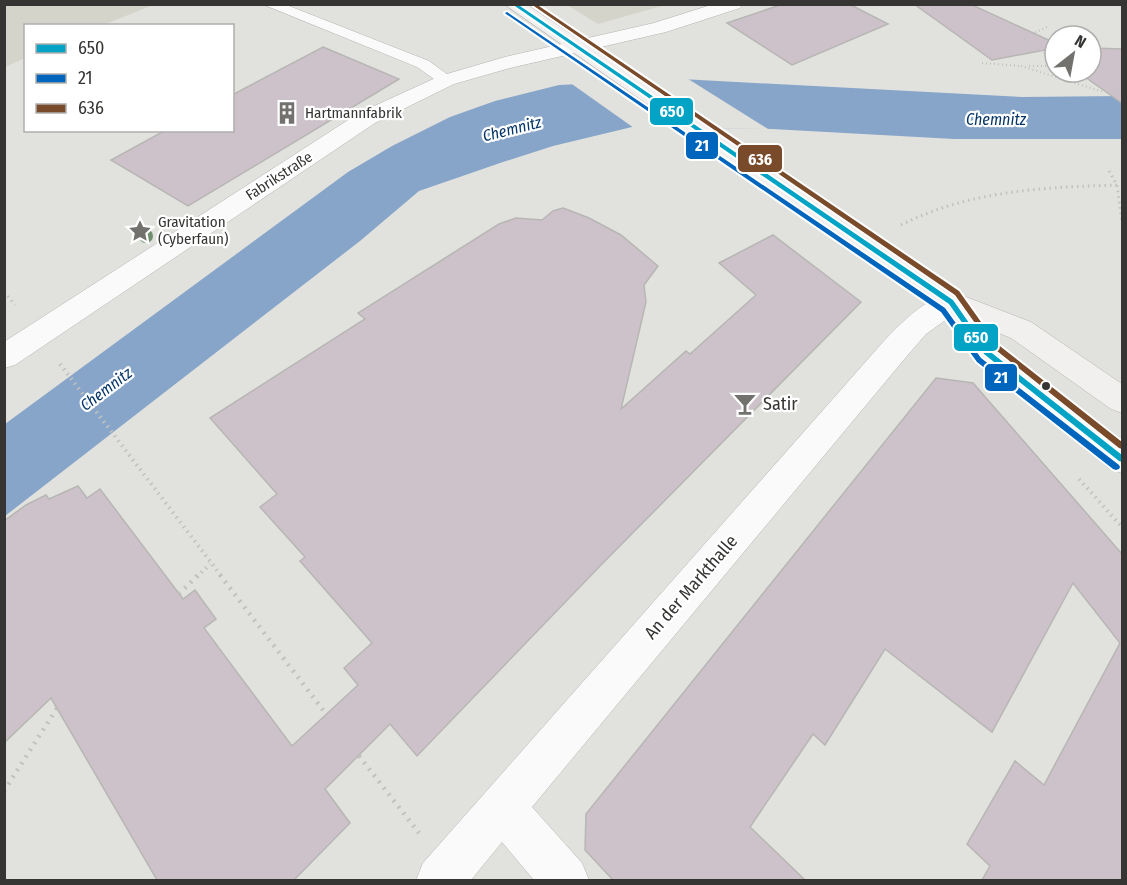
<svg xmlns="http://www.w3.org/2000/svg" width="1127" height="885" font-family="'Fira Sans Condensed',sans-serif">
	<style>
		.built { fill: #d5d4ca }
		.water { fill: #87a5c9 }
		.pier { fill: #e1e1dd }
		.building { fill: #cdc2c9; stroke: #b7b6b4; stroke-width: 1.5 }
		.lines { fill: none; stroke-linecap: round; stroke-linejoin: round }
		.service-casing { stroke: #b5b4b2; stroke-width: 1 }
		.minor-casing { stroke: #b5b4b2; stroke-width: 1 }
		.secondary-casing { stroke: #b5b4b2; stroke-width: 1 }
		.path-far3 { stroke: #c1c1c0; stroke-width: 2; stroke-dasharray: 1 3; stroke-linecap: butt }
		.path-far2 { stroke: #c1c1c0; stroke-width: 3; stroke-dasharray: 1.5 4; stroke-linecap: butt }
		.path-far1 { stroke: #c1c1c0; stroke-width: 4; stroke-dasharray: 1.5 4.5; stroke-linecap: butt }
		.path { stroke: #c1c1c0; stroke-width: 4.5; stroke-dasharray: 2 6; stroke-linecap: butt }
		.service { fill: #fafafa; fill-rule: evenodd }
		.minor { fill: #fafafa; fill-rule: evenodd }
		.secondary { fill: #f2efef; fill-rule: evenodd }
		.bus-1-casing { stroke: #fff; stroke-width: 4 }
		.bus-2-casing { stroke: #fff; stroke-width: 4 }
		.bus-3-casing { stroke: #fff; stroke-width: 4 }
		.bus-1 { fill: #03a3c6; fill-rule: evenodd }
		.bus-2 { fill: #0065bd; fill-rule: evenodd }
		.bus-3 { fill: #7a4b2a; fill-rule: evenodd }
		.tree { fill: #718e6f }
		.bus-dot { fill: #363533; stroke: #fff; stroke-width: 2 }
		.labels { text-anchor: middle; dominant-baseline: central; stroke-width: 4.5; stroke-linejoin: round; paint-order: stroke }
		.far-poi-label { font-size: 15px; fill: #363533; stroke: #fff; text-anchor: start }
		.far-street-label { font-size: 15px; fill: #363533; stroke: #fff }
		.far-water-label { font-size: 16px; font-style: italic; fill: #063567; stroke: #fff }
		.poi-label { font-size: 18px; fill: #363533; stroke: #fff; text-anchor: start }
		.street-label { font-size: 18px; fill: #363533; stroke: #fff }
		.line-badge { stroke: #fff; stroke-width: 2 }
		.badge-label { font-size: 16px; text-anchor: middle; font-weight: bold; fill: #fff }
	</style>
	<rect width="100%" height="100%" fill="#e1e1dd"/>
	<path class="built" d="M 5,4 L 153,4 L 153,5 L 103,25 L 26,26 L 25,58 L 5,67 Z
		M 567,5 L 665,5 L 598,24 Z"/>
	<path class="water" d="M 681,79 L 1022,97 L 1122,96 L 1122,139 L 954,139 L 772,129 L 632,127 L 553,146 L 503,162 L 419,191 L 360,241 L 5,516 L 5,424 L 348,172 L 392,146 L 450,117 L 495,101 L 559,85 Z"/>
	<path class="pier" d="M 685,77 L 768,129 L 634,128 L 569,82 Z"/>
	<path class="building" d="M 783,4 L 849,4 L 888,24 L 792,65 L 727,23 Z
		M 914,4 L 970,4 L 1055,43 L 1055,57 L 1045,50 L 992,60 Z
		M 323,47 L 399,79 L 188,206 L 111,160 L 166,130 L 232,130 L 232,95 Z
		M 1091,48 L 1122,49 L 1122,103 L 1078,72 L 1091,72 Z
		M 563,208 L 589,218 L 621,235 L 658,266 L 644,285 L 646,302 L 621,409 L 686,351 L 690,354 L 756,295 L 719,263 L 773,235 L 861,302 L 601,565 L 417,756 L 390,724 L 325,789 L 350,823 L 294,880 L 157,880 L 51,698 L 4,743 L 4,521 L 26,505 L 46,495 L 49,499 L 78,486 L 87,498 L 100,489 L 183,599 L 195,590 L 216,619 L 204,628 L 292,746 L 358,685 L 344,668 L 372,643 L 300,561 L 305,557 L 260,507 L 277,494 L 210,418 L 365,319 L 358,313 L 499,224 L 516,218 L 542,220 L 553,211 Z
		M 936,378 L 973,383 L 1122,554 L 1122,880 L 982,880 L 990,866 L 967,844 L 1015,761 L 1044,785 L 1120,643 L 1073,583 L 992,732 L 885,649 L 825,745 L 813,734 L 750,827 L 805,880 L 613,880 L 585,850 L 586,814 Z"/>
	<g class="lines">
		<g class="service-casing">
			<path id="service" d="M 262,4 L 284,4 L 429,61 L 455,80 L 453,84 L 441,84 L 417,67 Z"/>
		</g>
		<g class="minor-casing">
			<path id="minor" d="M 714,4 L 743,4 L 740,8 L 666,32 L 510,68 L 454,84 L 375,123 L 15,365 L 4,368 L 4,342 L 359,113 L 440,76 L 505,57 L 654,23 Z
				M 951,292 L 961,295 L 965,302 L 961,309 L 926,334 L 906,357 L 532,807 L 582,863 L 589,880 L 534,880 L 502,842 L 471,880 L 416,880 L 423,863 L 884,341 C 903,321 924,300 951,292 Z"/>
		</g>
		<g class="secondary-casing">
			<path id="secondary" d="M 504,4 L 526,4 L 961,295 L 1031,322 L 1122,384 L 1122,413 L 1111,409 L 1011,338 L 984,327 L 997,344 L 1122,440 L 1122,473 L 1110,469 L 975,360 L 941,309 Z"/>
		</g>
		<path class="path-far3" d="M 1047,27 L 1023,38 L 1055,61
			M 982,63 L 1021,66
			M 1021,66 L 1100,91 L 1122,92
			M 1029,66 L 1055,66"/>
		<path class="path-far2" d="M 1109,171 L 1117,185 L 1122,221
			M 901,225 C 970,190 1046,187 1122,185
			M 4,292 L 15,305"/>
		<path class="path-far1" d="M 60,364 L 222,577
			M 1079,479 L 1122,527
			M 197,577 L 210,564"/>
		<path class="path" d="M 220,575 L 326,714
			M 179,594 L 198,575
			M 359,756 L 419,833
			M 4,791 L 57,708"/>
		<use href="#service" class="service"/>
		<use href="#minor" class="minor"/>
		<use href="#secondary" class="secondary"/>
		<g class="bus-1-casing">
			<path id="bus-1" d="M 517,4 L 953,300 L 988,350 L 1122,455 L 1122,462 L 1119,461 L 984,354 L 949,304 L 512,4 Z"/>
		</g>
		<g class="bus-2-casing">
			<path id="bus-2" d="M 507,12 L 945,308 L 981,358 L 1119,465 L 1120,467 L 1119,469 L 1116,470 L 1113,469 L 977,362 L 941,312 L 506,14 L 505,13 Z"/>
		</g>
		<g class="bus-3-casing">
			<path id="bus-3" d="M 536,4 L 959,291 L 996,343 L 1122,442 L 1122,449 L 1119,448 L 992,347 L 955,295 L 531,4 Z"/>
		</g>
		<use href="#bus-1" class="bus-1"/>
		<use href="#bus-2" class="bus-2"/>
		<use href="#bus-3" class="bus-3"/>
	</g>
	<circle class="tree" cx="146" cy="236" r="7"/>
	<defs>
		<g id="building-bare" transform="scale(1.8)"><path d="M-4-6H4V6H1V3H-1V6H-4ZM-2.5-4.3h1.7v1.8h-1.7ZM.8-4.3h1.7v1.8H.8ZM-2.5-1h1.7V.8h-1.7ZM.8-1h1.7V.8H.8Z" fill="#72716e" stroke="#fff" stroke-width="2.5" paint-order="stroke"/></g>
		<g id="sight-bare" transform="scale(1.8)"><path d="M0-6L1.8-2.2L6-1.7L2.9 1.2L3.7 5.4L0 3.3L-3.7 5.4L-2.9 1.2L-6-1.7L-1.8-2.2Z" fill="#72716e" stroke="#fff" stroke-width="2.5" paint-order="stroke"/></g>
		<g id="bar-bare" transform="scale(1.8)"><path d="M-6-5H6L.8 .8V4.5H3.5V6h-7V4.5H-.8V.8Z" fill="#72716e" stroke="#fff" stroke-width="2.5" paint-order="stroke"/></g>
	</defs>
	<g fill-rule="evenodd">
		<use href="#building-bare" x="287" y="113"/>
		<use href="#sight-bare" x="140" y="231"/>
		<use href="#bar-bare" x="745" y="404"/>
	</g>
	<circle class="bus-dot" cx="1046" cy="386" r="5"/>
	<g class="labels">
		<g class="far-poi-label">
			<text x="305" y="113">Hartmannfabrik</text>
			<text x="158" y="222">Gravitation<tspan x="158" dy="17">(Cyberfaun)</tspan></text>
		</g>
		<g class="far-street-label">
			<text transform="translate(279 176) rotate(-33)">Fabrikstraße</text>
		</g>
		<g class="far-water-label">
			<text x="996" y="119">Chemnitz</text>
			<text transform="translate(512 129) rotate(-14)">Chemnitz</text>
			<text transform="translate(106 389) rotate(-37)">Chemnitz</text>
		</g>
		<g class="poi-label">
			<text x="763" y="404">Satir</text>
		</g>
		<g class="street-label">
			<text transform="translate(691 587) rotate(-49)">An der Markthalle</text>
		</g>
	</g>
	<g class="line-badge">
		<rect x="649" y="97" width="45" height="29" rx="6" fill="#03a3c6"/>
		<rect x="685" y="131" width="34" height="29" rx="6" fill="#0065bd"/>
		<rect x="737" y="144" width="46" height="29" rx="6" fill="#7a4b2a"/>
		<rect x="953" y="323" width="46" height="29" rx="6" fill="#03a3c6"/>
		<rect x="984" y="363" width="34" height="29" rx="6" fill="#0065bd"/>
	</g>
	<g class="badge-label">
		<text x="672" y="117">650</text>
		<text x="702" y="151">21</text>
		<text x="760" y="165">636</text>
		<text x="976" y="343">650</text>
		<text x="1001" y="383">21</text>
	</g>
	<rect width="1127" height="885" fill="none" stroke="#363533" stroke-width="12"/>
	<rect x="24" y="24" width="210" height="108" fill="#ffffff" stroke="#afaead" stroke-width="1.5"/>
	<rect x="36" y="44" width="30" height="9" fill="#03a3c6" stroke="#afaead" stroke-width="1.5"/>
	<text x="78" y="54" font-size="18" fill="#363533">650</text>
	<rect x="36" y="74" width="30" height="9" fill="#0065bd" stroke="#afaead" stroke-width="1.5"/>
	<text x="78" y="84" font-size="18" fill="#363533">21</text>
	<rect x="36" y="104" width="30" height="9" fill="#7a4b2a" stroke="#afaead" stroke-width="1.5"/>
	<text x="78" y="114" font-size="18" fill="#363533">636</text>
	<g transform="translate(1073 54) rotate(31)"><circle r="28" fill="#ffffff" stroke="#afaead" stroke-width="1.5"/>
	<path d="M0-4.5L10 22L0 15L-10 22Z" fill="#72716e"/>
	<text y="-9" font-size="16" font-weight="bold" text-anchor="middle" fill="#363533">N</text>
	</g>
</svg>
